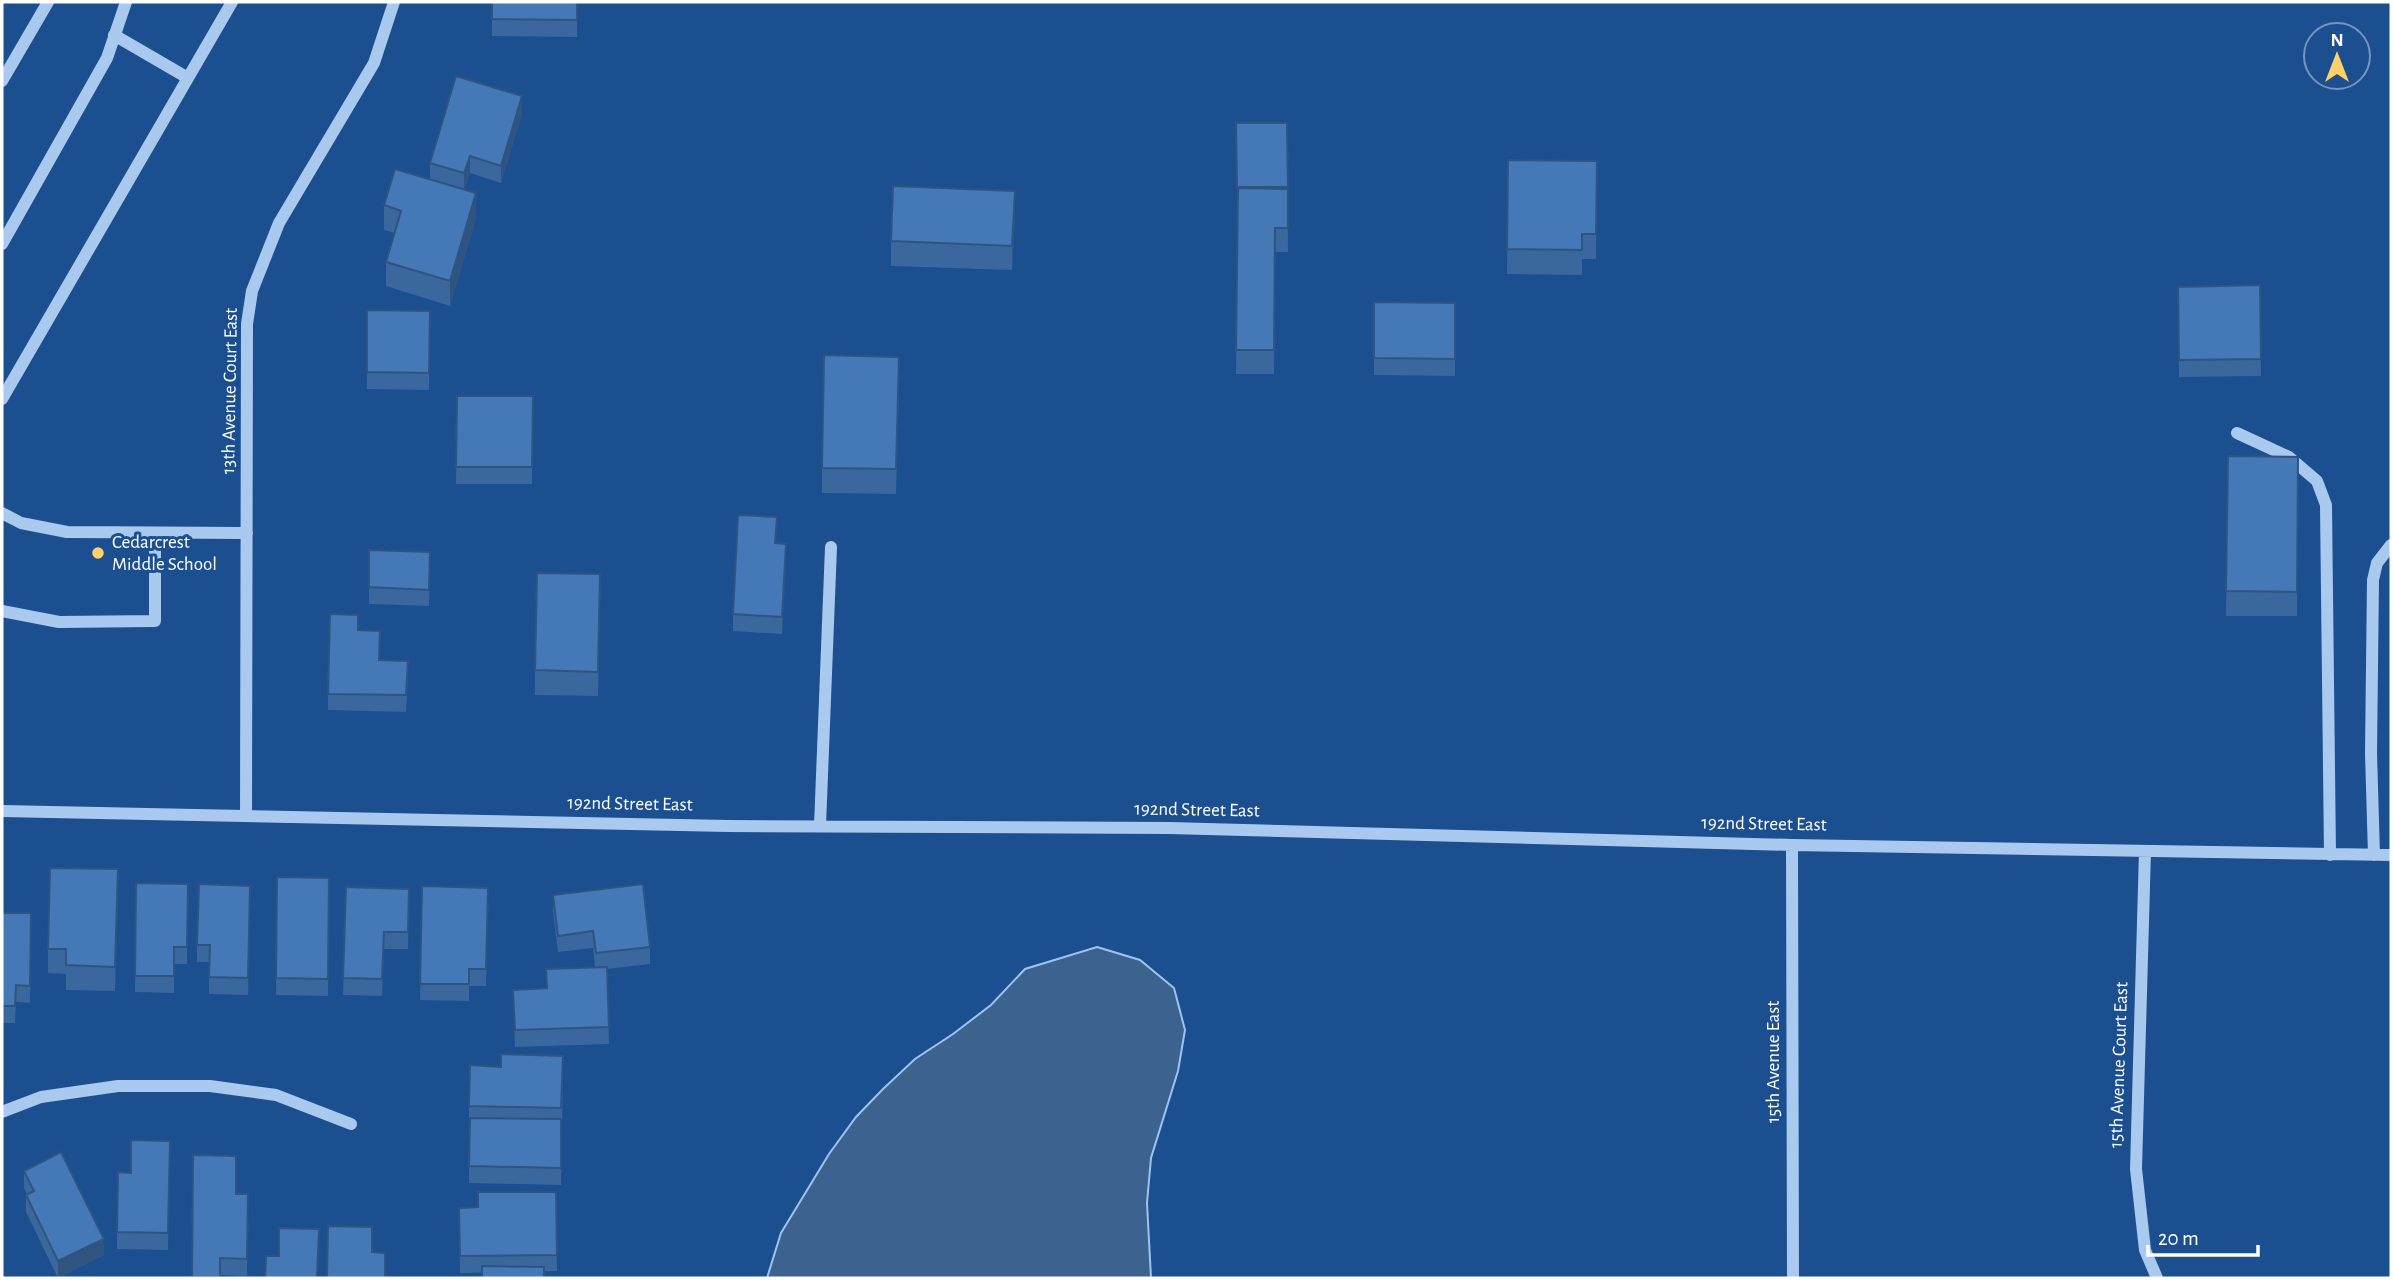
<svg xmlns="http://www.w3.org/2000/svg" width="2393" height="1280" font-family="'Alegreya Sans',sans-serif">
	<style>
		.water { fill: #3c6290; stroke: #9cc4f0; stroke-width: 2 }
		.lines { fill: none; stroke-linecap: round; stroke-linejoin: round }
		.minor { stroke: #a9c9ee; stroke-width: 12 }
		.wall { fill: #3a679d }
		.shaded-wall { fill: #305480 }
		.building { fill: #4478b7; stroke: #305480; stroke-width: 2 }
		.poi-dot { fill: #ffd166; stroke: #1b4f8f; stroke-width: 2.5 }
		.labels { text-anchor: middle; dominant-baseline: central; stroke-width: 6; stroke-linejoin: round; paint-order: stroke }
		.street-label { font-size: 19px; fill: #fff; stroke: #1b4f8f }
		.poi-label { font-size: 19px; fill: #fff; stroke: #1b4f8f; text-anchor: start }
	</style>
	<rect width="100%" height="100%" fill="#1b4f8f"/>
	<path class="water" d="M 1097,947 L 1140,960 L 1174,988 L 1185,1030 L 1178,1071 L 1151,1158 L 1147,1203 L 1151,1278 L 767,1278 L 781,1233 L 829,1154 L 856,1117 L 883,1089 L 915,1059 L 953,1034 L 991,1005 L 1025,969 Z"/>
	<g class="lines">
		<path class="minor" d="M 114,35 L 188,78
			M 2,81 L 48,2
			M 2,244 L 107,58 L 126,2
			M 2,399 L 232,2
			M 2237,433 L 2289,457 L 2317,481 L 2326,505 L 2330,855
			M 2,513 L 21,523 L 67,532 L 247,533
			M 2,611 L 59,622 L 155,621 L 155,533
			M 2,811 L 728,826 L 1169,828 L 1792,845 L 2391,855
			M 246,815 L 247,324 L 252,291 L 279,223 L 374,63 L 394,2
			M 820,826 L 831,547
			M 1792,845 L 1793,1278
			M 2145,851 L 2136,1169 L 2145,1250 L 2157,1278
			M 2374,855 L 2371,753 L 2373,580 L 2377,563 L 2391,545
			M 2,1112 L 41,1097 L 118,1086 L 210,1086 L 276,1095 L 351,1124"/>
	</g>
	<path class="wall" d="M 492,2 L 577,2 L 577,37 L 492,36 Z
		M 522,113 L 501,183 L 470,173 L 464,190 L 430,180 L 430,163 Z
		M 1236,123 L 1287,123 L 1288,252 L 1275,252 L 1274,374 L 1236,374 L 1238,204 Z
		M 1508,160 L 1597,161 L 1596,259 L 1582,259 L 1582,275 L 1507,274 Z
		M 384,205 L 476,218 L 450,306 L 386,286 L 386,262 L 395,233 L 384,230 Z
		M 1015,215 L 1012,270 L 891,266 L 891,241 Z
		M 2260,285 L 2261,376 L 2179,377 L 2178,287 Z
		M 1374,302 L 1455,303 L 1455,376 L 1374,375 Z
		M 367,310 L 430,311 L 429,390 L 367,389 Z
		M 899,382 L 896,494 L 822,493 L 822,468 Z
		M 457,396 L 533,396 L 532,484 L 456,484 Z
		M 2228,456 L 2298,457 L 2297,616 L 2226,616 Z
		M 776,543 L 786,561 L 782,634 L 733,631 L 733,614 Z
		M 369,550 L 430,569 L 429,606 L 369,604 Z
		M 600,598 L 598,696 L 535,695 L 535,670 Z
		M 358,630 L 379,660 L 408,678 L 406,712 L 328,710 L 328,694 Z
		M 277,877 L 329,878 L 328,996 L 276,995 Z
		M 136,883 L 188,884 L 187,964 L 174,964 L 174,993 L 135,992 Z
		M 422,886 L 488,888 L 486,986 L 469,986 L 469,1001 L 420,1000 Z
		M 346,887 L 409,906 L 408,949 L 384,949 L 382,996 L 343,995 Z
		M 118,894 L 115,991 L 66,990 L 66,974 L 48,973 L 48,949 Z
		M 553,895 L 650,947 L 650,964 L 607,969 L 609,1044 L 515,1047 L 513,990 L 546,988 L 546,969 L 595,967 L 593,948 L 558,952 L 553,912 Z
		M 250,903 L 248,995 L 209,994 L 209,962 L 197,962 L 197,945 Z
		M 2,913 L 31,913 L 30,1003 L 16,1002 L 15,1023 L 2,1023 Z
		M 563,1073 L 561,1185 L 469,1183 L 469,1106 Z
		M 170,1141 L 168,1250 L 117,1249 L 117,1232 Z
		M 193,1155 L 236,1194 L 248,1194 L 247,1276 L 220,1275 L 220,1278 L 192,1278 Z
		M 24,1171 L 104,1255 L 58,1278 L 26,1212 L 26,1195 L 27,1195 L 24,1188 Z
		M 556,1192 L 557,1271 L 460,1273 L 459,1208 L 478,1207 Z"/>
	<path class="shaded-wall" d="M 522,96 L 522,113 L 501,183 L 501,166 Z
		M 470,156 L 470,173 L 464,190 L 464,173 Z
		M 1015,191 L 1015,215 L 1012,270 L 1012,246 Z
		M 476,193 L 476,218 L 450,306 L 450,281 Z
		M 786,544 L 786,561 L 782,634 L 782,617 Z
		M 118,869 L 118,894 L 115,991 L 115,967 Z
		M 104,1239 L 104,1255 L 58,1278 L 58,1261 Z"/>
	<path class="building" d="M 492,2 L 577,2 L 577,20 L 492,19 Z
		M 456,76 L 522,96 L 501,166 L 470,156 L 464,173 L 430,163 Z
		M 1236,123 L 1287,123 L 1288,187 L 1237,187 Z
		M 1508,160 L 1597,161 L 1596,234 L 1582,234 L 1582,250 L 1507,249 Z
		M 395,169 L 476,193 L 450,281 L 386,262 L 401,211 L 384,205 Z
		M 893,186 L 1015,191 L 1012,246 L 891,241 Z
		M 1238,188 L 1288,189 L 1288,228 L 1275,228 L 1274,350 L 1236,350 Z
		M 2260,285 L 2261,359 L 2179,360 L 2178,287 Z
		M 1374,302 L 1455,303 L 1455,359 L 1374,358 Z
		M 367,310 L 430,311 L 429,373 L 367,372 Z
		M 824,355 L 899,357 L 896,469 L 822,468 Z
		M 457,396 L 533,396 L 532,467 L 456,467 Z
		M 2228,456 L 2298,457 L 2297,592 L 2226,591 Z
		M 738,515 L 777,517 L 775,543 L 786,544 L 782,617 L 733,614 Z
		M 369,550 L 430,552 L 429,590 L 369,587 Z
		M 537,573 L 600,574 L 598,672 L 535,670 Z
		M 330,614 L 358,615 L 358,630 L 380,631 L 379,660 L 408,661 L 406,695 L 328,694 Z
		M 50,868 L 118,869 L 115,967 L 66,965 L 66,949 L 48,949 Z
		M 277,877 L 329,878 L 328,979 L 276,978 Z
		M 136,883 L 188,884 L 187,947 L 174,947 L 174,976 L 135,976 Z
		M 199,884 L 250,886 L 248,978 L 209,977 L 210,945 L 197,945 Z
		M 643,884 L 650,947 L 596,953 L 593,931 L 558,936 L 553,895 Z
		M 422,886 L 488,888 L 486,969 L 469,969 L 469,984 L 420,984 Z
		M 346,887 L 409,889 L 408,932 L 384,932 L 382,979 L 343,978 Z
		M 2,913 L 31,913 L 30,986 L 16,985 L 15,1006 L 2,1006 Z
		M 607,967 L 609,1027 L 515,1030 L 513,990 L 547,988 L 546,969 Z
		M 501,1054 L 563,1056 L 561,1108 L 469,1106 L 470,1065 L 501,1067 Z
		M 470,1118 L 561,1119 L 561,1168 L 469,1166 Z
		M 131,1140 L 170,1141 L 168,1233 L 117,1232 L 118,1172 L 131,1173 Z
		M 61,1152 L 104,1239 L 58,1261 L 26,1195 L 34,1191 L 24,1171 Z
		M 193,1155 L 236,1156 L 236,1194 L 248,1194 L 247,1259 L 220,1258 L 220,1277 L 192,1277 Z
		M 478,1192 L 556,1192 L 557,1255 L 460,1256 L 459,1208 L 478,1207 Z
		M 328,1226 L 372,1227 L 372,1252 L 385,1253 L 385,1278 L 327,1278 Z
		M 279,1228 L 319,1229 L 317,1278 L 265,1278 L 266,1256 L 279,1256 Z
		M 482,1266 L 544,1267 L 544,1278 L 482,1278 Z"/>
	<circle class="poi-dot" cx="98" cy="553" r="7"/>
	<g class="labels">
		<g class="street-label">
			<text transform="translate(230 391) rotate(-89)">13th Avenue Court East</text>
			<text transform="translate(630 804) rotate(1)">192nd Street East</text>
			<text transform="translate(1197 810) rotate(1)">192nd Street East</text>
			<text transform="translate(1764 824) rotate(1)">192nd Street East</text>
			<text transform="translate(1773 1062) rotate(-90)">15th Avenue East</text>
			<text transform="translate(2119 1065) rotate(-88)">15th Avenue Court East</text>
		</g>
		<g class="poi-label">
			<text x="112" y="542">Cedarcrest<tspan x="112" dy="22">Middle School</tspan></text>
		</g>
	</g>
	<rect width="2393" height="1280" fill="none" stroke="#ffffff" stroke-width="7"/>
	<g transform="translate(2337 56)"><circle r="33" fill="#1b4f8f" stroke="#7695bc" stroke-width="2"/>
	<path d="M0-5L12 26L0 18L-12 26Z" fill="#ffd166"/>
	<text y="-10" font-size="19" font-weight="bold" text-anchor="middle" fill="#ffffff">N</text>
	</g>
	<path d="M2148 1245v10h110v-10" fill="none" stroke="#ffffff" stroke-width="3.5"/>
	<text x="2158" y="1245" font-size="21" fill="#ffffff" stroke="#1b4f8f" stroke-width="5" paint-order="stroke">20 m</text>
</svg>
